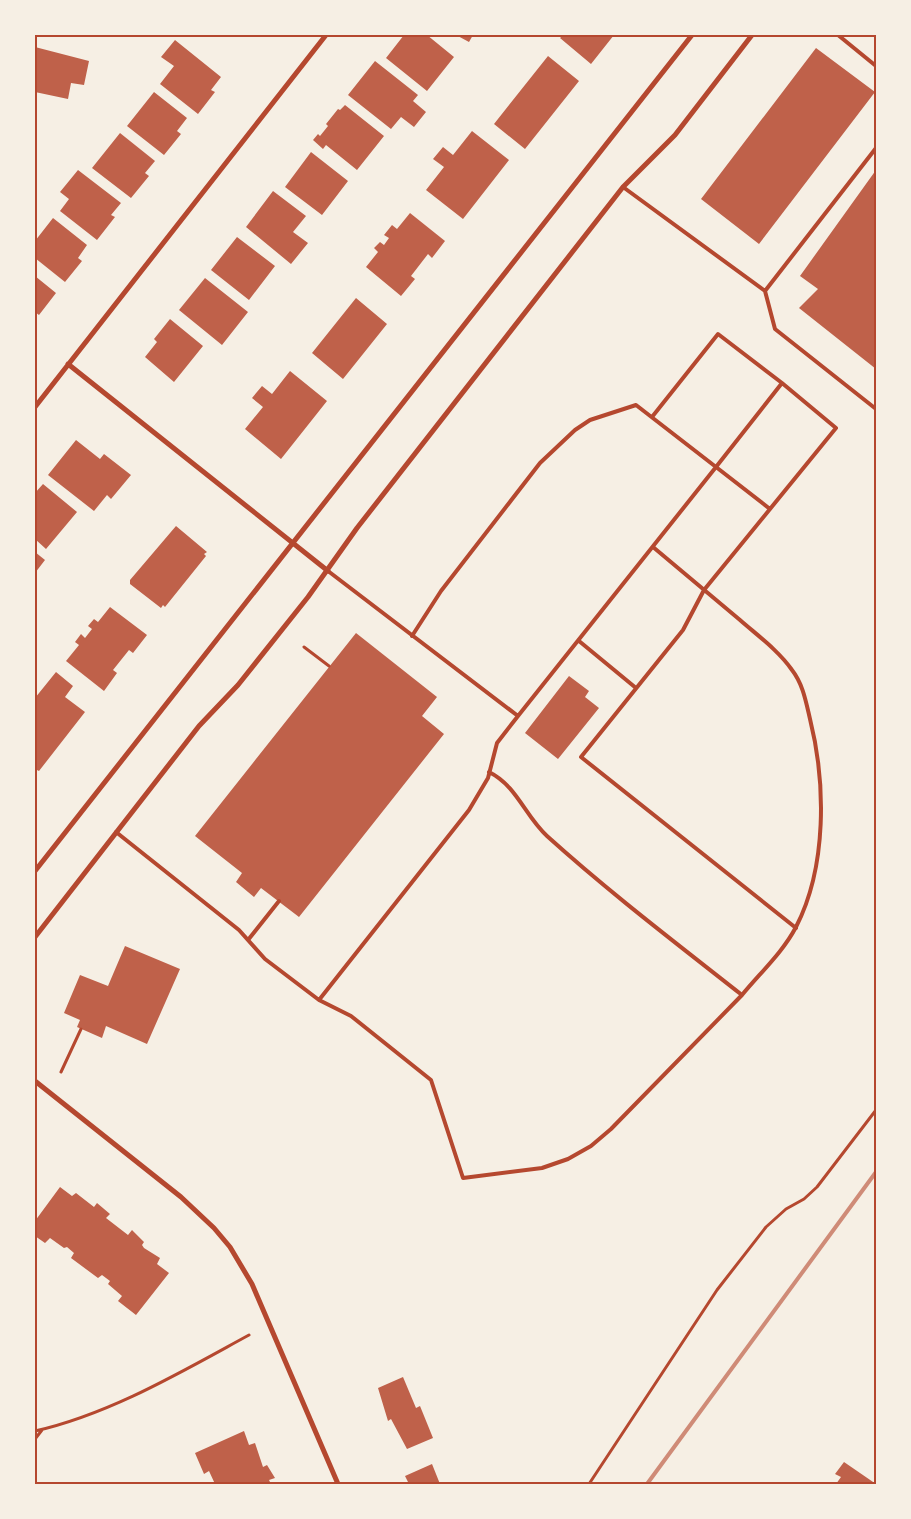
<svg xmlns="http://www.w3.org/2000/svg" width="911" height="1519" font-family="Ubuntu,sans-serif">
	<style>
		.building { fill: #bf614a }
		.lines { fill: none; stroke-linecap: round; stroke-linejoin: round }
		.path { stroke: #b5482f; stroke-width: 3 }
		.service { stroke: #b5482f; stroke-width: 4 }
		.minor { stroke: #b5482f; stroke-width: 5 }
		.rail { stroke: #cf8b77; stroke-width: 4 }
		.neatline { fill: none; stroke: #b5482f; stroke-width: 2 }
	</style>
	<rect width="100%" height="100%" fill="#f6efe4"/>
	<path class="building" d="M 404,35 L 427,35 L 454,57 L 427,91 L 386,58 Z
		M 456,35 L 473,35 L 469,42 Z
		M 563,35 L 614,35 L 591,64 L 560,38 Z
		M 175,40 L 221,77 L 211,90 L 215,92 L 198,114 L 160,84 L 174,66 L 161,57 Z
		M 35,47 L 89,61 L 84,85 L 71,83 L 68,99 L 35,92 Z
		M 816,48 L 875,92 L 759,244 L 701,199 Z
		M 548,56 L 579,81 L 525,149 L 494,124 Z
		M 375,61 L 418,95 L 413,101 L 426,112 L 414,127 L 401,117 L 391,129 L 348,95 Z
		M 154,92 L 187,118 L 177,131 L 181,134 L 164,155 L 127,126 Z
		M 345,105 L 384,136 L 357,170 L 326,145 L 323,149 L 313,140 L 318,134 L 320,136 L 328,126 L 326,124 L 338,109 L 340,110 Z
		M 472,131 L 509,160 L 463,219 L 426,190 L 444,167 L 433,159 L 443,147 L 453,155 Z
		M 120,133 L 155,161 L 145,173 L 149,176 L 131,198 L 92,168 Z
		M 311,152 L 348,181 L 322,215 L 285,187 Z
		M 78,170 L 121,203 L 111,215 L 115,217 L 97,240 L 60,211 L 69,199 L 60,192 Z
		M 876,170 L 876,369 L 799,308 L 818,289 L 800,276 Z
		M 273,191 L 306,216 L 293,232 L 308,243 L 291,264 L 246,227 Z
		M 410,213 L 445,241 L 432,258 L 428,254 L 411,276 L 415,279 L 401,296 L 366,267 L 378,252 L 374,248 L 380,242 L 384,245 L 389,238 L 384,235 L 392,225 L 397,229 Z
		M 53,218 L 87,245 L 78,258 L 82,261 L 65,282 L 35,258 L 35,241 Z
		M 237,237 L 275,266 L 249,300 L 211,270 Z
		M 35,276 L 56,293 L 39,315 L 35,312 Z
		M 205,278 L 248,312 L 222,345 L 179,310 Z
		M 356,298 L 387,324 L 343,379 L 312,353 Z
		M 170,319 L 203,346 L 174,382 L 145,357 L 157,342 L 154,339 Z
		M 290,371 L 327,401 L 281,459 L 245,429 L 263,407 L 252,398 L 262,386 L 272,394 Z
		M 76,440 L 100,459 L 104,454 L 131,475 L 111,499 L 107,495 L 94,511 L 48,475 Z
		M 43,484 L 77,512 L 46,549 L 35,539 L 35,493 Z
		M 176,526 L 207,552 L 204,554 L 206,556 L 165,607 L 163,605 L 161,608 L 130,584 L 130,580 Z
		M 35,552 L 45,560 L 35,573 Z
		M 110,607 L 147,635 L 133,653 L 129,650 L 113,670 L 117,673 L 104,691 L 66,661 L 79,645 L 75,642 L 81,634 L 85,638 L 92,629 L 88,626 L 94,619 L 98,622 Z
		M 356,633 L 437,697 L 422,716 L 444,734 L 299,917 L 261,888 L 254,897 L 236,882 L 242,873 L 195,836 Z
		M 56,672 L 73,686 L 65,697 L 85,712 L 39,771 L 35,769 L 35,698 Z
		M 569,676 L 589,691 L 585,697 L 599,708 L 558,759 L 525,733 Z
		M 125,946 L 180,969 L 147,1044 L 106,1026 L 102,1038 L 77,1027 L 80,1020 L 64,1013 L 80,975 L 108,986 Z
		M 60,1187 L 72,1196 L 76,1193 L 94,1207 L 97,1203 L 110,1214 L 106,1218 L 128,1235 L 132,1230 L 144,1242 L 142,1245 L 144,1248 L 160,1258 L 157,1264 L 169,1273 L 136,1315 L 118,1301 L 122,1296 L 108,1284 L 110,1281 L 102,1275 L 98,1278 L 71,1258 L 74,1253 L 67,1247 L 64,1248 L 50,1238 L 45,1243 L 35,1236 L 35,1221 Z
		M 403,1377 L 416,1408 L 420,1406 L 433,1438 L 407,1449 L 391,1419 L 388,1421 L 378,1388 Z
		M 244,1431 L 249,1445 L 255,1443 L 263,1467 L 267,1465 L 275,1478 L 269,1480 L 271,1484 L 215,1484 L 209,1471 L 204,1474 L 195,1453 Z
		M 844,1462 L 876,1484 L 836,1484 L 841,1477 L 835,1474 Z
		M 432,1464 L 440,1484 L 409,1484 L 405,1476 Z"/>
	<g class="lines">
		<path class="path" d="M 304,647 L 329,666
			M 61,1072 L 81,1029
			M 35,1431 C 110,1414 181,1372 249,1335
			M 35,1439 L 42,1430
			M 589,1484 L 717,1290 L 766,1227 L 786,1209 L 804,1199 L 817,1187 L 876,1110"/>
		<path class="service" d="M 838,35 L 876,66
			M 623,187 L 765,291 L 876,148
			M 765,291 L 775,329 L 876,409
			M 782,383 L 836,428 L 704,590 L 683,630 L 581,757 L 796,928
			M 652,417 L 718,334 L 782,383 L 716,467 L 770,509
			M 653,547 C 682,571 711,596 740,620 C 757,635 779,651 792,670 C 803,684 806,702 810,719 C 826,783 827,867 796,927 C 783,952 760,973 742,995
			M 328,571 L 518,716 L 716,467 L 636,405 L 590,420 L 575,430 L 540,463 L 441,591 L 412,636
			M 579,641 L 636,688
			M 116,832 L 239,930 L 265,959 L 319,1000 L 351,1016 L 431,1080 L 463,1178 L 542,1168 L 568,1159 L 591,1146 L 611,1129 L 742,995 C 676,943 609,892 547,836 C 525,816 517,786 489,772
			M 248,940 L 279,901
			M 319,1000 L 469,810 L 488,778 L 497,743 L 518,716"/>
		<path class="minor" d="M 68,364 L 328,571
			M 35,407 L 326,35
			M 35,871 L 692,35
			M 35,937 L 199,726 L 238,685 L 308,597 L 357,528 L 623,187 L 675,135 L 752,35
			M 35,1081 L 181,1197 L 214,1228 L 230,1247 L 252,1284 L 338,1484"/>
		<path class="rail" d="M 647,1484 L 876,1172"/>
	</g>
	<rect width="911" height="1519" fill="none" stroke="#f6efe4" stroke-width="72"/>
	<rect x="36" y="36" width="839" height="1447" class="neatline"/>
</svg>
